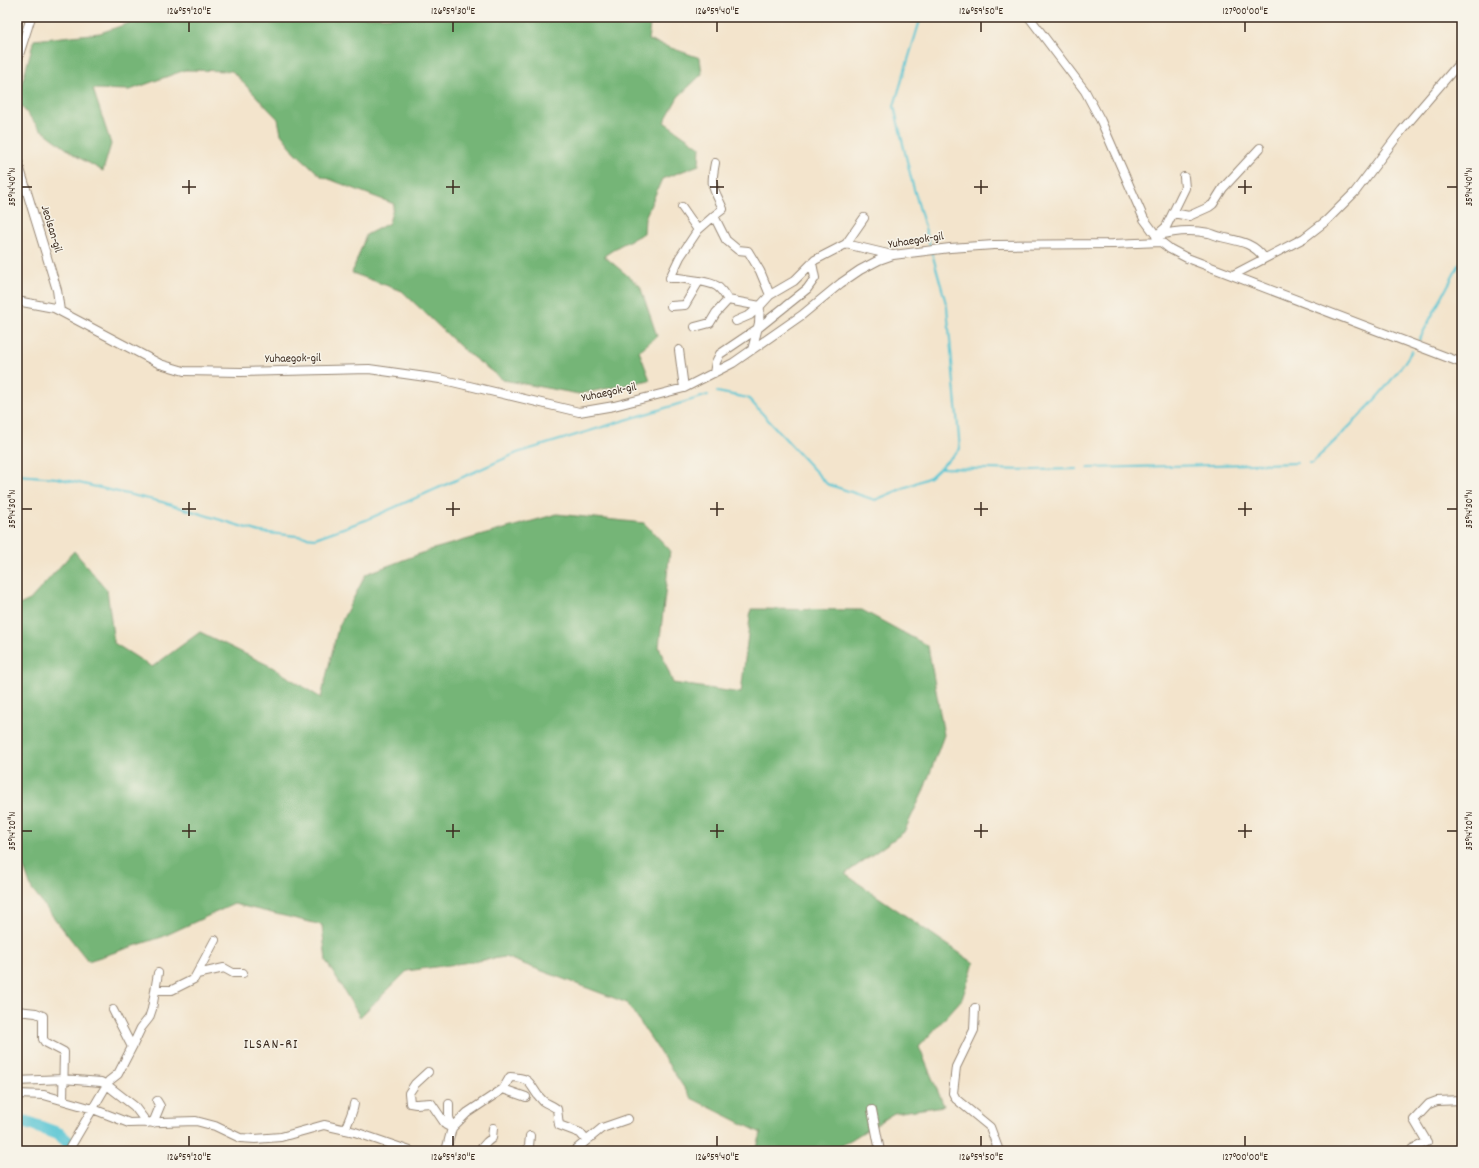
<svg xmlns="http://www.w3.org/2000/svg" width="1479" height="1168" font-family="Dekko,sans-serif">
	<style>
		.forest { fill: #74b577; stroke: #58704a }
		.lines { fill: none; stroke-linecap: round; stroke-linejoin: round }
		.stream { stroke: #5bc6d4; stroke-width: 2 }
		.river { stroke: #5bc6d4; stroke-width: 13 }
		.street-casing { stroke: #978775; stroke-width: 10 }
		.street { stroke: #fff; stroke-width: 8 }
		.ticks { fill: none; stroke: #3b2a1e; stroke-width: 1.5 }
		.labels { text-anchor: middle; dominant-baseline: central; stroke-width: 3; stroke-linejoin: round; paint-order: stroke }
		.street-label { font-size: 12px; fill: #3b2a1e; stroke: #f7f3e8 }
		.quarter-label { font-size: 14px; letter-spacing: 1px; fill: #3b2a1e; stroke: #f7f3e8 }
		.neatline { fill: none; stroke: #3b2a1e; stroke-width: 1.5 }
		.ticks-label { font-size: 10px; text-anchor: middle; fill: #3b2a1e }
	</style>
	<rect width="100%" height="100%" fill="#f7f3e8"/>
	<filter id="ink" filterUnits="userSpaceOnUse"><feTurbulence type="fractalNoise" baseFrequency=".025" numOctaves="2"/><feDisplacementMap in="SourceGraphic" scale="8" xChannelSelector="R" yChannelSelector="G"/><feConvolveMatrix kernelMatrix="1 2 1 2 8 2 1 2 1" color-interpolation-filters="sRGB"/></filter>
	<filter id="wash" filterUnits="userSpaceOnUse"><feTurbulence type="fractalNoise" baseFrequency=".012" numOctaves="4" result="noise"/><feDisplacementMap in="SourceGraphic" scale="16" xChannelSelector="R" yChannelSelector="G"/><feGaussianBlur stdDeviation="0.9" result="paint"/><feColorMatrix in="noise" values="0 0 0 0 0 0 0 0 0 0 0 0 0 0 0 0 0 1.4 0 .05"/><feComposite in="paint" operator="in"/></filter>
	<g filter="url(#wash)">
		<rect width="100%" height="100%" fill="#f3e4cc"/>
		<path class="forest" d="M 147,17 L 651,17 L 648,40 L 700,58 L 702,74 L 678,97 L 664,122 L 700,147 L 699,165 L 662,179 L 645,218 L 644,233 L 619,246 L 604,256 L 640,286 L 657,336 L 639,351 L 650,380 L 579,394 L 503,380 L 466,352 L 402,291 L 352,273 L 366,235 L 389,223 L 394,204 L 321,176 L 295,152 L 281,134 L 278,119 L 232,71 L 185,70 L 130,90 L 93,89 L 111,144 L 103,171 L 76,156 L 39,128 L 17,101 L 34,40 L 100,33 Z
			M 557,514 L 644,523 L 670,550 L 659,647 L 673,683 L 741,693 L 751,609 L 862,610 L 928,646 L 944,735 L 923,792 L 904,832 L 845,874 L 974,963 L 962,999 L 919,1047 L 944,1106 L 894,1113 L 833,1151 L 756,1151 L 761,1133 L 691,1098 L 627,1003 L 505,957 L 407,971 L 360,1017 L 326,961 L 322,925 L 234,904 L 162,937 L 88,961 L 32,890 L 17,848 L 17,606 L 30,600 L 74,551 L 107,590 L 114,643 L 152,667 L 200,632 L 272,667 L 321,698 L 338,628 L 366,574 L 430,550 Z"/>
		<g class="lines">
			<path class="stream" d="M 921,17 L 894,106 L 912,182 L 931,249
				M 1419,340 L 1462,259
				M 717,392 L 748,398 L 827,484 L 875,500 L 930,477 L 960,449 L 947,307 L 932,253
				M 1309,463 L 1312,463 C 1348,428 1385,394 1412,351
				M 941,468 L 1034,470 L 1077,469
				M 1088,468 L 1297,463
				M 17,475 L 57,478 L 162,502 L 260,532 L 315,538 L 366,520 L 517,453 L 708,395"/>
			<path class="river" d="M 17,1124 L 25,1122 L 59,1134 L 78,1151"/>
		</g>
	</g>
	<g filter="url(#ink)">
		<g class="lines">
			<g class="street-casing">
				<path id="street" d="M 1029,17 L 1085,91 L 1101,121 L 1144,219 L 1161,242 L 1170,249 L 1187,258 L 1462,363
					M 17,61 L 31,17
					M 17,154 L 19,166 L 57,290 L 60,311
					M 715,163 C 710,189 713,186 723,209 L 714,216 L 726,240 L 738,250 L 748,251 L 760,271 L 770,295
					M 682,207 L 698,230
					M 1173,213 L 1189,216 L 1209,207 L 1213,204 L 1223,188 L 1260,148
					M 1158,234 L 1166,227 L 1185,188 L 1184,177
					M 1156,236 C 1173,231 1191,229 1209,233 C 1213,234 1216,236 1221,237 C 1237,241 1253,242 1264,258
					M 846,244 L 864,218
					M 1233,275 L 1304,238 L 1326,221 L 1355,192 L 1402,130 L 1462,60
					M 670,278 L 680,257 L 698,230 L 714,216
					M 670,278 L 678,278 L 699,281
					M 17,301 L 54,308 L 160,364 L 184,371 L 241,372 L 369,369 L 440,379 L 579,412 L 614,406 L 684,388 L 733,363 L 802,315 L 841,283 L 860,270 L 879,260 L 893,255 L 950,248 L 994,245 L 1113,244 L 1161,242
					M 671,306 L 685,305 L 699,281 C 716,284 719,285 728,300
					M 736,321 L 750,315 L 760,306
					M 695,327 L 710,323 L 716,313 L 728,300 L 760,306
					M 679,350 L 684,388
					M 752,350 L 759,323 L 760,306 L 770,295 L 794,281 L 815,260 L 846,244 L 892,255
					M 714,373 L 716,362 L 720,354 L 757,329 L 807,289 L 815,278 L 812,263
					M 197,974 L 224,968 L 233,973 L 243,973
					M 156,990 L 172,990 L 194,979 L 215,940
					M 975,1008 L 974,1030 L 956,1067 L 953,1093 L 956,1099 L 990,1127 L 999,1151
					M 17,1011 L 36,1013 L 43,1016 L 43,1039 L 45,1042 L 64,1052 L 63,1100
					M 132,1047 L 141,1028 L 149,1018 L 152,1009 L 158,973
					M 428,1072 L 415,1084 L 409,1093 L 410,1103 L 416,1104 L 431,1103 L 446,1125 L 452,1128
					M 17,1081 L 63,1079 L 101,1082 L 107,1085 L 134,1106 L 147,1123
					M 503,1089 L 526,1097
					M 17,1094 L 44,1095 L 93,1109 L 129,1123 L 196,1121 L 215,1126 L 240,1138 L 255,1139 L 281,1137 L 324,1125 L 355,1132 L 410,1151
					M 449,1104 L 449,1117 L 452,1128
					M 872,1110 L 880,1151
					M 153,1123 L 160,1106 L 157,1101
					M 345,1130 C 348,1121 353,1113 354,1104
					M 1412,1149 L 1427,1142 L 1414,1120 L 1429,1104 L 1437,1101 L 1462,1100
					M 68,1151 L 109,1081 L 118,1074 L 132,1047 L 113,1010
					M 446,1151 L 452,1128 L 467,1113 L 503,1089 L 510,1077 C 536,1078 527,1086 543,1101 C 547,1104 552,1105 557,1109 L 559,1125 L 580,1133 L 586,1140
					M 479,1151 L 487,1142 L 492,1138 L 493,1128
					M 527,1151 L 529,1146 L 530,1136
					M 574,1151 L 602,1128 L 628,1119"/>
			</g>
			<use href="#street" class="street"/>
		</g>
	</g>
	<path class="ticks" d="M 189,22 L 189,32M 453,22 L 453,32M 717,22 L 717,32M 981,22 L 981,32M 1245,22 L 1245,32M 189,180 L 189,194M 453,180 L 453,194M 717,180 L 717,194M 981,180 L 981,194M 1245,180 L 1245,194M 22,187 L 32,187M 182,187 L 196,187M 446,187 L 460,187M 710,187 L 724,187M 974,187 L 988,187M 1238,187 L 1252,187M 1447,187 L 1457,187M 189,502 L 189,516M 453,502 L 453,516M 717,502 L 717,516M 981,502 L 981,516M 1245,502 L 1245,516M 22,509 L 32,509M 182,509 L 196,509M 446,509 L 460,509M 710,509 L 724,509M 974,509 L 988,509M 1238,509 L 1252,509M 1447,509 L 1457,509M 189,824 L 189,838M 453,824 L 453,838M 717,824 L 717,838M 981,824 L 981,838M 1245,824 L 1245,838M 22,831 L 32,831M 182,831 L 196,831M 446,831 L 460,831M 710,831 L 724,831M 974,831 L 988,831M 1238,831 L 1252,831M 1447,831 L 1457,831M 189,1136 L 189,1146M 453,1136 L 453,1146M 717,1136 L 717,1146M 981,1136 L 981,1146M 1245,1136 L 1245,1146"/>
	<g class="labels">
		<g class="street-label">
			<text transform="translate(51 229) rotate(73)">Jeolsan-gil</text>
			<text transform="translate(916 241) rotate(-9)">Yuhaegok-gil</text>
			<text transform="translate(293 359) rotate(-1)">Yuhaegok-gil</text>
			<text transform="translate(609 393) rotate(-12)">Yuhaegok-gil</text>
		</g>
		<g class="quarter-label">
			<text x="271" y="1045">ILSAN-RI</text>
		</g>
	</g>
	<rect width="1479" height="1168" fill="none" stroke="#f7f3e8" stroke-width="44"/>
	<rect x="22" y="22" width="1435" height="1124" class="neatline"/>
	<g class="ticks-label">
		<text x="189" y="14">126°59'20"E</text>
		<text x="453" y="14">126°59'30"E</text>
		<text x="717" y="14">126°59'40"E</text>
		<text x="981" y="14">126°59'50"E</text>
		<text x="1245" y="14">127°00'00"E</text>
		<text transform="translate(11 187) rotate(-90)" y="4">35°14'40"N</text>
		<text transform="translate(1468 187) rotate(-90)" y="4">35°14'40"N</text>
		<text transform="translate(11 509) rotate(-90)" y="4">35°14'30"N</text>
		<text transform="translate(1468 509) rotate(-90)" y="4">35°14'30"N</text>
		<text transform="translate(11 831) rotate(-90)" y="4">35°14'20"N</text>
		<text transform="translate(1468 831) rotate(-90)" y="4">35°14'20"N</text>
		<text x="189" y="1160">126°59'20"E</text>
		<text x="453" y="1160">126°59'30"E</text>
		<text x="717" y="1160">126°59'40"E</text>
		<text x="981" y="1160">126°59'50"E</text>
		<text x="1245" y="1160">127°00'00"E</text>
	</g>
</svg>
